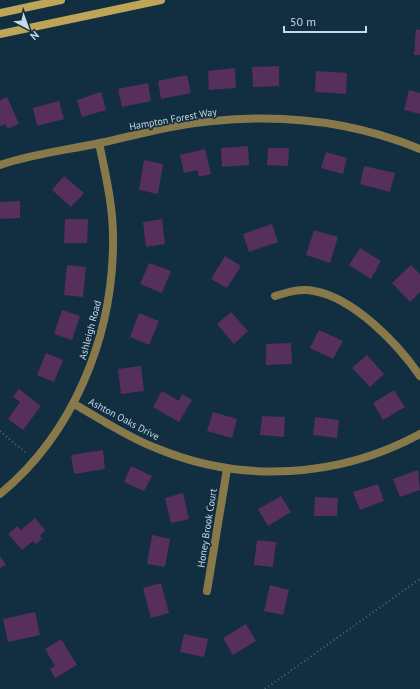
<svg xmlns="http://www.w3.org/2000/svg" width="420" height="689" font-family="'PT Sans',sans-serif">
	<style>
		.building { fill: #572f5c }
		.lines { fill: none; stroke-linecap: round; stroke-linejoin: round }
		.path { stroke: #516979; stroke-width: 2; stroke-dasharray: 1 3; stroke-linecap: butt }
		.minor { stroke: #88794b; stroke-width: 8 }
		.secondary { stroke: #bea558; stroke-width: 8 }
		.labels { text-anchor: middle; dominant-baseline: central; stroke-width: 3.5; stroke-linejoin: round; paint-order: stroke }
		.street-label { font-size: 10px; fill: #c8d8e4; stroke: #122e41 }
	</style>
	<rect width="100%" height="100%" fill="#122e41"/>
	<path class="building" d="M 416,29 L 420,30 L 420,55 L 414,55 Z
		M 279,66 L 279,86 L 253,87 L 252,67 Z
		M 235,68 L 236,88 L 209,90 L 208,71 Z
		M 316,71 L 347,73 L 346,94 L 315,92 Z
		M 187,75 L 191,93 L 161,99 L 158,81 Z
		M 148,83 L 151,101 L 122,107 L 118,89 Z
		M 409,90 L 420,93 L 420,114 L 404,110 Z
		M 101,92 L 106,110 L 82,117 L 77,100 Z
		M 7,97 L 19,124 L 8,129 L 5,124 L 0,126 L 0,100 Z
		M 59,101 L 64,119 L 37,126 L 33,108 Z
		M 248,146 L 249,165 L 222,167 L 221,148 Z
		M 268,148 L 289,148 L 288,166 L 267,165 Z
		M 205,149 L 211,174 L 199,177 L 197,170 L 184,173 L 180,155 Z
		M 326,152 L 347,158 L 343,174 L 321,168 Z
		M 144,160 L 163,164 L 158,194 L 139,190 Z
		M 364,166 L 395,173 L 390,192 L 360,184 Z
		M 64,176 L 84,193 L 71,207 L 52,190 Z
		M 20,201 L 20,218 L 0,219 L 0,202 Z
		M 65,219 L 88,219 L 87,243 L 64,243 Z
		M 162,219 L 165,244 L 146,247 L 143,222 Z
		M 272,224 L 278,242 L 249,252 L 243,234 Z
		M 314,230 L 338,237 L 330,263 L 306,255 Z
		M 360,248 L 381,261 L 371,279 L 349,265 Z
		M 225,256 L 241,266 L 227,288 L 211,279 Z
		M 149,263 L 171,271 L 162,293 L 140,284 Z
		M 67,265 L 86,267 L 83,297 L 64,295 Z
		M 411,265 L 420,274 L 420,292 L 410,302 L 392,283 Z
		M 62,310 L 80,316 L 72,340 L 54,334 Z
		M 231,312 L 248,331 L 234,344 L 217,324 Z
		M 139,313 L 159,321 L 149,345 L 130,337 Z
		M 319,330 L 343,341 L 333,359 L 310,348 Z
		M 291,343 L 292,364 L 266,365 L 266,344 Z
		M 46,353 L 63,360 L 54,382 L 37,375 Z
		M 367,355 L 384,374 L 370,387 L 352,368 Z
		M 141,366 L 144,391 L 121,394 L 118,369 Z
		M 19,389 L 41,406 L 23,430 L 8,419 L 20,402 L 13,397 Z
		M 394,390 L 405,407 L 383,420 L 373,403 Z
		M 162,391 L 179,401 L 182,394 L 192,400 L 179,422 L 153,407 Z
		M 213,412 L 237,419 L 232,438 L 207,431 Z
		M 262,416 L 285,417 L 284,437 L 260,435 Z
		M 315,417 L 339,420 L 337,438 L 313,435 Z
		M 103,450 L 105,469 L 74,474 L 71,455 Z
		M 131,466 L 152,476 L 144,491 L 124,482 Z
		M 418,470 L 420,490 L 400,497 L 393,479 Z
		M 378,484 L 384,501 L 360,510 L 353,492 Z
		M 183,493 L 189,519 L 171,523 L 165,498 Z
		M 281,496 L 291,512 L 268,526 L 258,509 Z
		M 315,497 L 338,498 L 337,516 L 314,516 Z
		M 35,518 L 45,530 L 40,536 L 42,539 L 36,544 L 33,541 L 22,550 L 8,534 L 17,526 L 21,530 Z
		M 152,535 L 170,539 L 165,567 L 147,564 Z
		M 257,540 L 276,542 L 273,567 L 254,565 Z
		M 0,556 L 6,565 L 0,568 Z
		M 161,583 L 169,613 L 151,618 L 143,588 Z
		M 270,585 L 289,590 L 283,615 L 264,611 Z
		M 35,612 L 40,635 L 8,642 L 3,619 Z
		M 246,624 L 256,641 L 233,655 L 223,638 Z
		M 184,634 L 208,639 L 204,657 L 180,652 Z
		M 61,639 L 77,665 L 55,678 L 50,669 L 55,666 L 45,649 Z"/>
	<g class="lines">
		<path class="path" d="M 0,431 L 26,453
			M 265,689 L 420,579"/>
		<path class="minor" d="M 0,165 C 32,154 67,150 100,143 C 137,135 175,124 213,121 C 283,114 355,122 420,149
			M 275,296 C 288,292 301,288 314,291 C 354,298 398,344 420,376
			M 74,404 C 101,419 127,437 156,448 C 242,484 339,478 420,434
			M 0,494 C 73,434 112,338 113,245 C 114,210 106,176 99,143
			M 207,591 L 227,469"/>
		<path class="secondary" d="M 0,13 L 61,0
			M 0,34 L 161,0"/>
	</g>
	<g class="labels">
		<g class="street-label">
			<text transform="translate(173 119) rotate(-10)">Hampton Forest Way</text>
			<text transform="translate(90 330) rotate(-75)">Ashleigh Road</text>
			<text transform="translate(124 419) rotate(28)">Ashton Oaks Drive</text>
			<text transform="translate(207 528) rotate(-81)">Honey Brook Court</text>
		</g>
	</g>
	<g transform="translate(28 28) rotate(139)" stroke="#122e41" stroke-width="3" paint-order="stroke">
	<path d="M0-3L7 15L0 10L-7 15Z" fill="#c8d8e4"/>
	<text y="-6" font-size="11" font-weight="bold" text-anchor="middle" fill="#c8d8e4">N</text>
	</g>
	<path d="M284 26v6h82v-6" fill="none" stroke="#c8d8e4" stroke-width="2"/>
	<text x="290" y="26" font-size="12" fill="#c8d8e4" stroke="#122e41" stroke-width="3" paint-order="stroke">50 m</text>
</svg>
